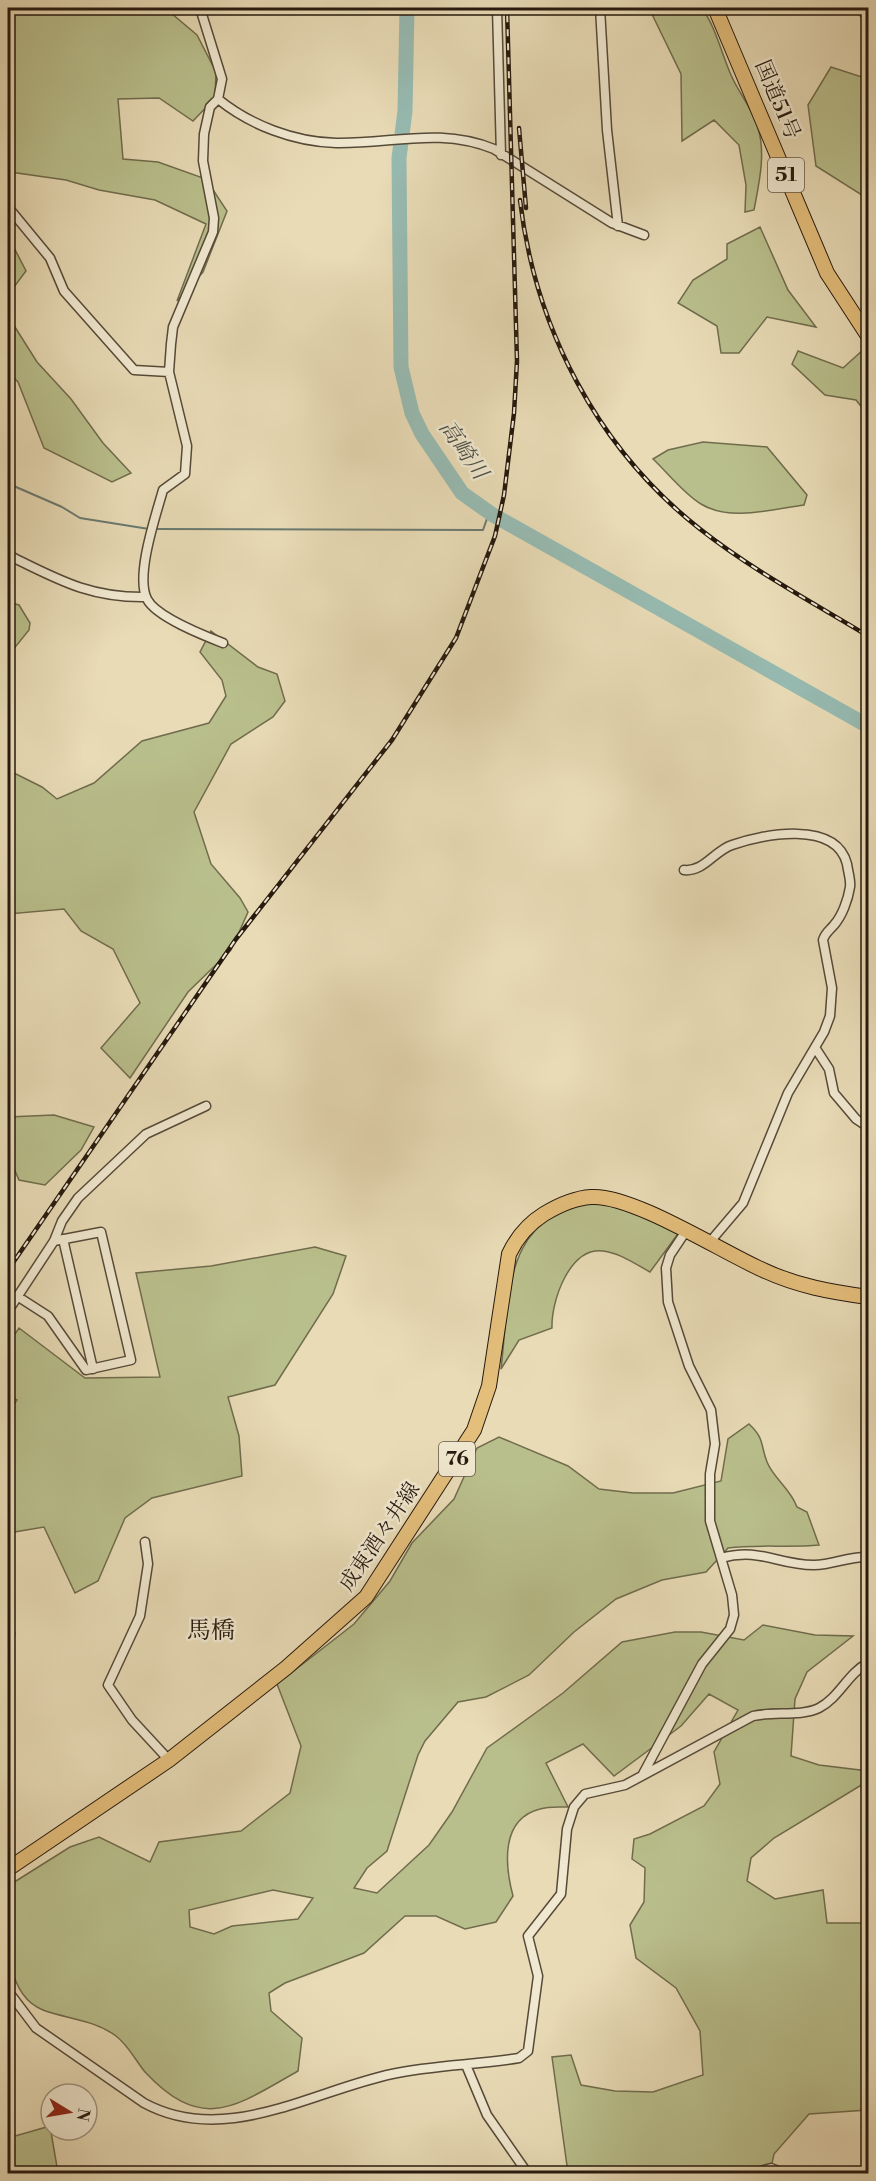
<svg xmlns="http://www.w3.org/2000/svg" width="876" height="2181" font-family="'Libre Bodoni','Noto Serif JP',serif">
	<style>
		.green { fill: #b9bf8c; stroke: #706c4d; stroke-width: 1.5; fill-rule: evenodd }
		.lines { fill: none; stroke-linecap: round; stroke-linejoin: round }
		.stream { stroke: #6a7a70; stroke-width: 2 }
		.river { stroke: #97bbb2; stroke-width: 15 }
		.minor-casing { stroke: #564a38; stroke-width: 11 }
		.primary-casing { stroke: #26190e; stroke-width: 16 }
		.trunk-casing { stroke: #26190e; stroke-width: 16 }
		.minor { stroke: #f0e8d0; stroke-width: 8 }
		.primary { stroke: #e4be7b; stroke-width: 14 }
		.trunk { stroke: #e4be7b; stroke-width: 14 }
		.rail-casing { stroke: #26190e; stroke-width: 4.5 }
		.rail { stroke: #f0e8d0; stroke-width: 2; stroke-dasharray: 7; stroke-linecap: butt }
		.labels { text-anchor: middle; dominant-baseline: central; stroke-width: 5; stroke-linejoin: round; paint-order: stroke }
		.shield { fill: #f0e8d0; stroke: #635748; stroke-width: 1.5 }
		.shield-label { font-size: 20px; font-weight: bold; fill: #26190e }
		.street-label { font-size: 21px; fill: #26190e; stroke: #f0e8d0 }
		.water-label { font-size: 22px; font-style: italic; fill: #4e5247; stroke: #f0e8d0 }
		.quarter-label { font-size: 24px; fill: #26190e; stroke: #f0e8d0 }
	</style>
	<rect width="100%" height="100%" fill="#e8dbb6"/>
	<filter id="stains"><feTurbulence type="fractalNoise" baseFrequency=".00333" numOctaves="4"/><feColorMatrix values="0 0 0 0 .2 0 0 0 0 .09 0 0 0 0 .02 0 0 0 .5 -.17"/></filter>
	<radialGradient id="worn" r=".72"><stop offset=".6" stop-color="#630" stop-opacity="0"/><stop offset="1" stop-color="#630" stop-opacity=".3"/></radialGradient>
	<path class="green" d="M 8,8 L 165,8 L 197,35 L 216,72 L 215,98 L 193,121 L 159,98 L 118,99 L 123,159 L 158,162 L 206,179 L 227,211 L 203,272 L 177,301 L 206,224 L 155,200 L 99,190 L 66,180 L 10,172 L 8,168 Z
		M 649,8 L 702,8 C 716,28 721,52 731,75 C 738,92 753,109 758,128 C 766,154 759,183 754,210 L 745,212 L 746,185 L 739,145 L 714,120 L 682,141 L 681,74 Z
		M 831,67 L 868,79 L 868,199 L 816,166 L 808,105 Z
		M 760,227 L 788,290 L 816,327 L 767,317 L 739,353 L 721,353 L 717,326 L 678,303 L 693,280 L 727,259 L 727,244 Z
		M 8,236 L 26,271 L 8,295 Z
		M 8,316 L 37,362 L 71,399 L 103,443 L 131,473 L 112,482 L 44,448 L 18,382 L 8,372 Z
		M 864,349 L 868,353 L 868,415 L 856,400 L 825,395 L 792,364 L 798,351 L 843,368 Z
		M 703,442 L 767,447 L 807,495 L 804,505 C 773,509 730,522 701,504 C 684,494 668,473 653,459 L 668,450 Z
		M 8,602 L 19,605 L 30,623 L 29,630 L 8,656 Z
		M 211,631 L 258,667 L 277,674 L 285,701 L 273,717 L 231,744 L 194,812 L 211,864 L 240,898 L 248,912 L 231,950 L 188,992 L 130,1078 L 101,1048 L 140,1003 L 113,949 L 81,931 L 64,909 L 8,914 L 8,770 L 42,787 L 57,799 L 94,783 L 142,741 L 209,723 L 226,696 L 222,680 L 200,652 Z
		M 54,1115 L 94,1127 L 81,1150 L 45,1185 L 19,1180 L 8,1155 L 8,1117 Z
		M 599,1202 L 613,1205 L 680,1231 L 650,1272 C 635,1264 620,1253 603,1251 C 569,1247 551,1302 552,1328 L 519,1340 L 501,1369 C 510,1293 502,1213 599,1202 Z
		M 315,1247 L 346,1256 L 333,1294 L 275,1385 L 228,1397 L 239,1436 L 242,1476 L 152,1498 L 125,1518 L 98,1581 L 75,1593 L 44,1527 L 8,1533 L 8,1413 L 17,1400 L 8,1395 L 8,1344 L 19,1328 L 85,1378 L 160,1377 L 136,1273 L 211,1266 Z
		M 749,1424 C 765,1439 760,1444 767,1462 C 774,1479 790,1488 797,1507 L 807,1512 L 819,1545 C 789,1548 758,1544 728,1548 L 706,1572 L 662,1580 L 616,1599 L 574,1632 L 529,1675 L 486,1697 L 458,1702 L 425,1741 L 418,1755 L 387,1851 L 367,1868 L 354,1888 L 377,1893 L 429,1845 L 452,1812 L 487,1748 L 563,1693 L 622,1642 L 675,1632 L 701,1632 L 744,1640 L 763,1625 L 815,1635 L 853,1636 L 807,1672 L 795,1699 L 791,1756 L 819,1765 L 868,1771 L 868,1781 L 774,1838 L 751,1858 L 747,1881 L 775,1899 L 823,1890 L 827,1923 L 868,1923 L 868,2110 L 809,2114 L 774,2154 L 771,2168 L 780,2173 L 568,2173 L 552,2057 L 571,2055 L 581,2085 L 615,2091 L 653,2092 L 703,2075 L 700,2031 L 676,1988 L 636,1958 L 630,1925 L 644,1902 L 645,1868 L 632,1859 L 634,1839 L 650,1834 L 704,1806 L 720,1784 L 714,1752 L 738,1710 L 709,1694 L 681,1726 L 614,1776 L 583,1744 L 546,1763 L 568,1807 C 559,1807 549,1806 540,1809 C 500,1819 505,1866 513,1896 L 496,1922 L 465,1929 L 436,1916 L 405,1916 L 364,1953 L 285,1983 L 269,1993 L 271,2011 L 302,2038 L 298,2071 C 236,2106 203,2134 145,2072 C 136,2061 128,2045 116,2036 C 95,2020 67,2019 43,2010 C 0,1993 8,1924 8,1886 L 70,1847 L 99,1837 L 150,1862 L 159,1842 L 241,1831 L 290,1793 L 301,1746 L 277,1684 L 354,1624 L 390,1581 L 412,1543 L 454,1499 L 477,1448 L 499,1437 L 568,1466 L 599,1489 L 633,1493 L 673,1493 L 721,1481 L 728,1439 ZM 273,1890 L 313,1898 L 298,1919 L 232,1926 L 214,1934 L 190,1927 L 189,1910 Z
		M 50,2126 L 57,2167 L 109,2171 L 113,2173 L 8,2173 L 8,2138 Z"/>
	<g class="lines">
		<path class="stream" d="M 854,8 L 868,25
			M 8,480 L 16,487 L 62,507 L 80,518 L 149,529
			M 155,529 L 483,530 L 489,513"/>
		<path class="river" d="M 407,8 L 405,111 L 399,158 L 401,367 L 412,413 L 422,434 L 462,493 L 493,515 L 868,726"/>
		<g class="minor-casing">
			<path id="minor" d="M 200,8 L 222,79 L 218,99 L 210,107 L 204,134 L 203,161 L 214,218 L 213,232 L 173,327 L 171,344 L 169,372 L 187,446 L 185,474 L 163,490 C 156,515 135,576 147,599 C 156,617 205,636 223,643
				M 497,8 L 501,155
				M 600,8 L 607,130 L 618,226
				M 218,99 C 250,125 294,142 336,143 C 392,144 439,127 494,149 L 612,223 L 644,235
				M 8,207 L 50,258 L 64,291 L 134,370 L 169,372
				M 8,555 C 57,579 89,598 146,597
				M 684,870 C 704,872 714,851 732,845 C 763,834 836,820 847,864 C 848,872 851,880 850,887 C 848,900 842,916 834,925 C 829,931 825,933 823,940 L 832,988 L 830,1016 L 824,1032 L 788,1093 L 743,1203 L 709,1243
				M 816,1049 L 829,1069 L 834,1093 L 856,1119 L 868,1127
				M 63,1239 L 93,1369
				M 17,1296 L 48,1316 L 86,1370 L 131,1360 L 101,1232 L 54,1241
				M 8,1311 L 54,1241 L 62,1221 L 78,1198 L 146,1134 L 206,1106
				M 145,1542 L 148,1564 L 140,1616 L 108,1685 L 132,1720 L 169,1760
				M 721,1558 C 760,1547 777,1565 814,1565 C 833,1565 849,1556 868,1557
				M 8,1639 L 10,1634
				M 643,1774 L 702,1664 L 730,1629 L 734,1615 L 732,1595 L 710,1521 L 710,1474 L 715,1444 L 711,1410 L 689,1366 L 668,1302 L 666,1268 L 670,1255 L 686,1231
				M 8,1991 L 36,2028 L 144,2103 C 225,2147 312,2091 392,2074 C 434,2065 477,2065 519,2058 L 528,2051 L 538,1976 L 528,1936 L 561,1894 L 567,1829 L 574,1807 L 585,1794 L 625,1785 L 753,1716 C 774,1711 800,1717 819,1708 C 839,1698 848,1673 868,1663
				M 466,2065 L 487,2115 L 528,2174
				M 750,2174 L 771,2168 L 786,2174"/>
		</g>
		<g class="primary-casing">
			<path id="primary" d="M 8,1869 L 169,1760 L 286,1668 L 366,1597 L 474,1430 L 489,1386 L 509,1254 C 517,1237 528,1224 544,1214 C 559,1205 574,1198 591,1197 C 632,1194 722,1252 763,1270 C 797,1286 831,1292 868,1297"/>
		</g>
		<g class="trunk-casing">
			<path id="trunk" d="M 715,8 L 827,273 L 868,336"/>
		</g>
		<use href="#minor" class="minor"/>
		<use href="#primary" class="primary"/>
		<use href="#trunk" class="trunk"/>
		<g class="rail-casing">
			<path id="rail" d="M 519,128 L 526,208
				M 520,200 C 535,329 598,449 700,529 C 752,570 812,602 868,636
				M 8,1270 L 236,939 L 392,740 L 456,638 L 495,536 L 504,495 L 514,413 L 517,361 L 507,8"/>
		</g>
		<use href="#rail" class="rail"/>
	</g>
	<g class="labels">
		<g class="shield">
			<rect x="768" y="158" width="36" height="34" rx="4.5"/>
			<rect x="439" y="1442" width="36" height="34" rx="4.5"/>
		</g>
		<g class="shield-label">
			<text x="786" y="175">51</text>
			<text x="457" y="1459">76</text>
		</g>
		<g class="street-label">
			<text transform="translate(777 100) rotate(67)">国道51号</text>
			<text transform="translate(380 1537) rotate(-56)">成東酒々井線</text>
		</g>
		<g class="water-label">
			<text transform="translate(463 450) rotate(55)">高崎川</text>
		</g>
		<g class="quarter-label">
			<text x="211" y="1631">馬橋</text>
		</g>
	</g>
	<rect width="876" height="2181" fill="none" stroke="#e8dbb6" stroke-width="30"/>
	<rect x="9" y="9" width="858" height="2163" fill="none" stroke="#26190e" stroke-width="3"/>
	<rect x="15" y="15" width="846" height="2151" fill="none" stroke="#26190e" stroke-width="1.5"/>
	<g transform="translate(69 2112) rotate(101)"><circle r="28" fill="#f0e8d0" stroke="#9f9582" stroke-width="1.5"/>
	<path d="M0-4.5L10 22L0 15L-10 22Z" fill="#8f2418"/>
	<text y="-9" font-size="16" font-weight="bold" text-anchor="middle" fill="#26190e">N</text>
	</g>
	<rect width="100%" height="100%" filter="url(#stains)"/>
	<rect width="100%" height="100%" fill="url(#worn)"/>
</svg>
